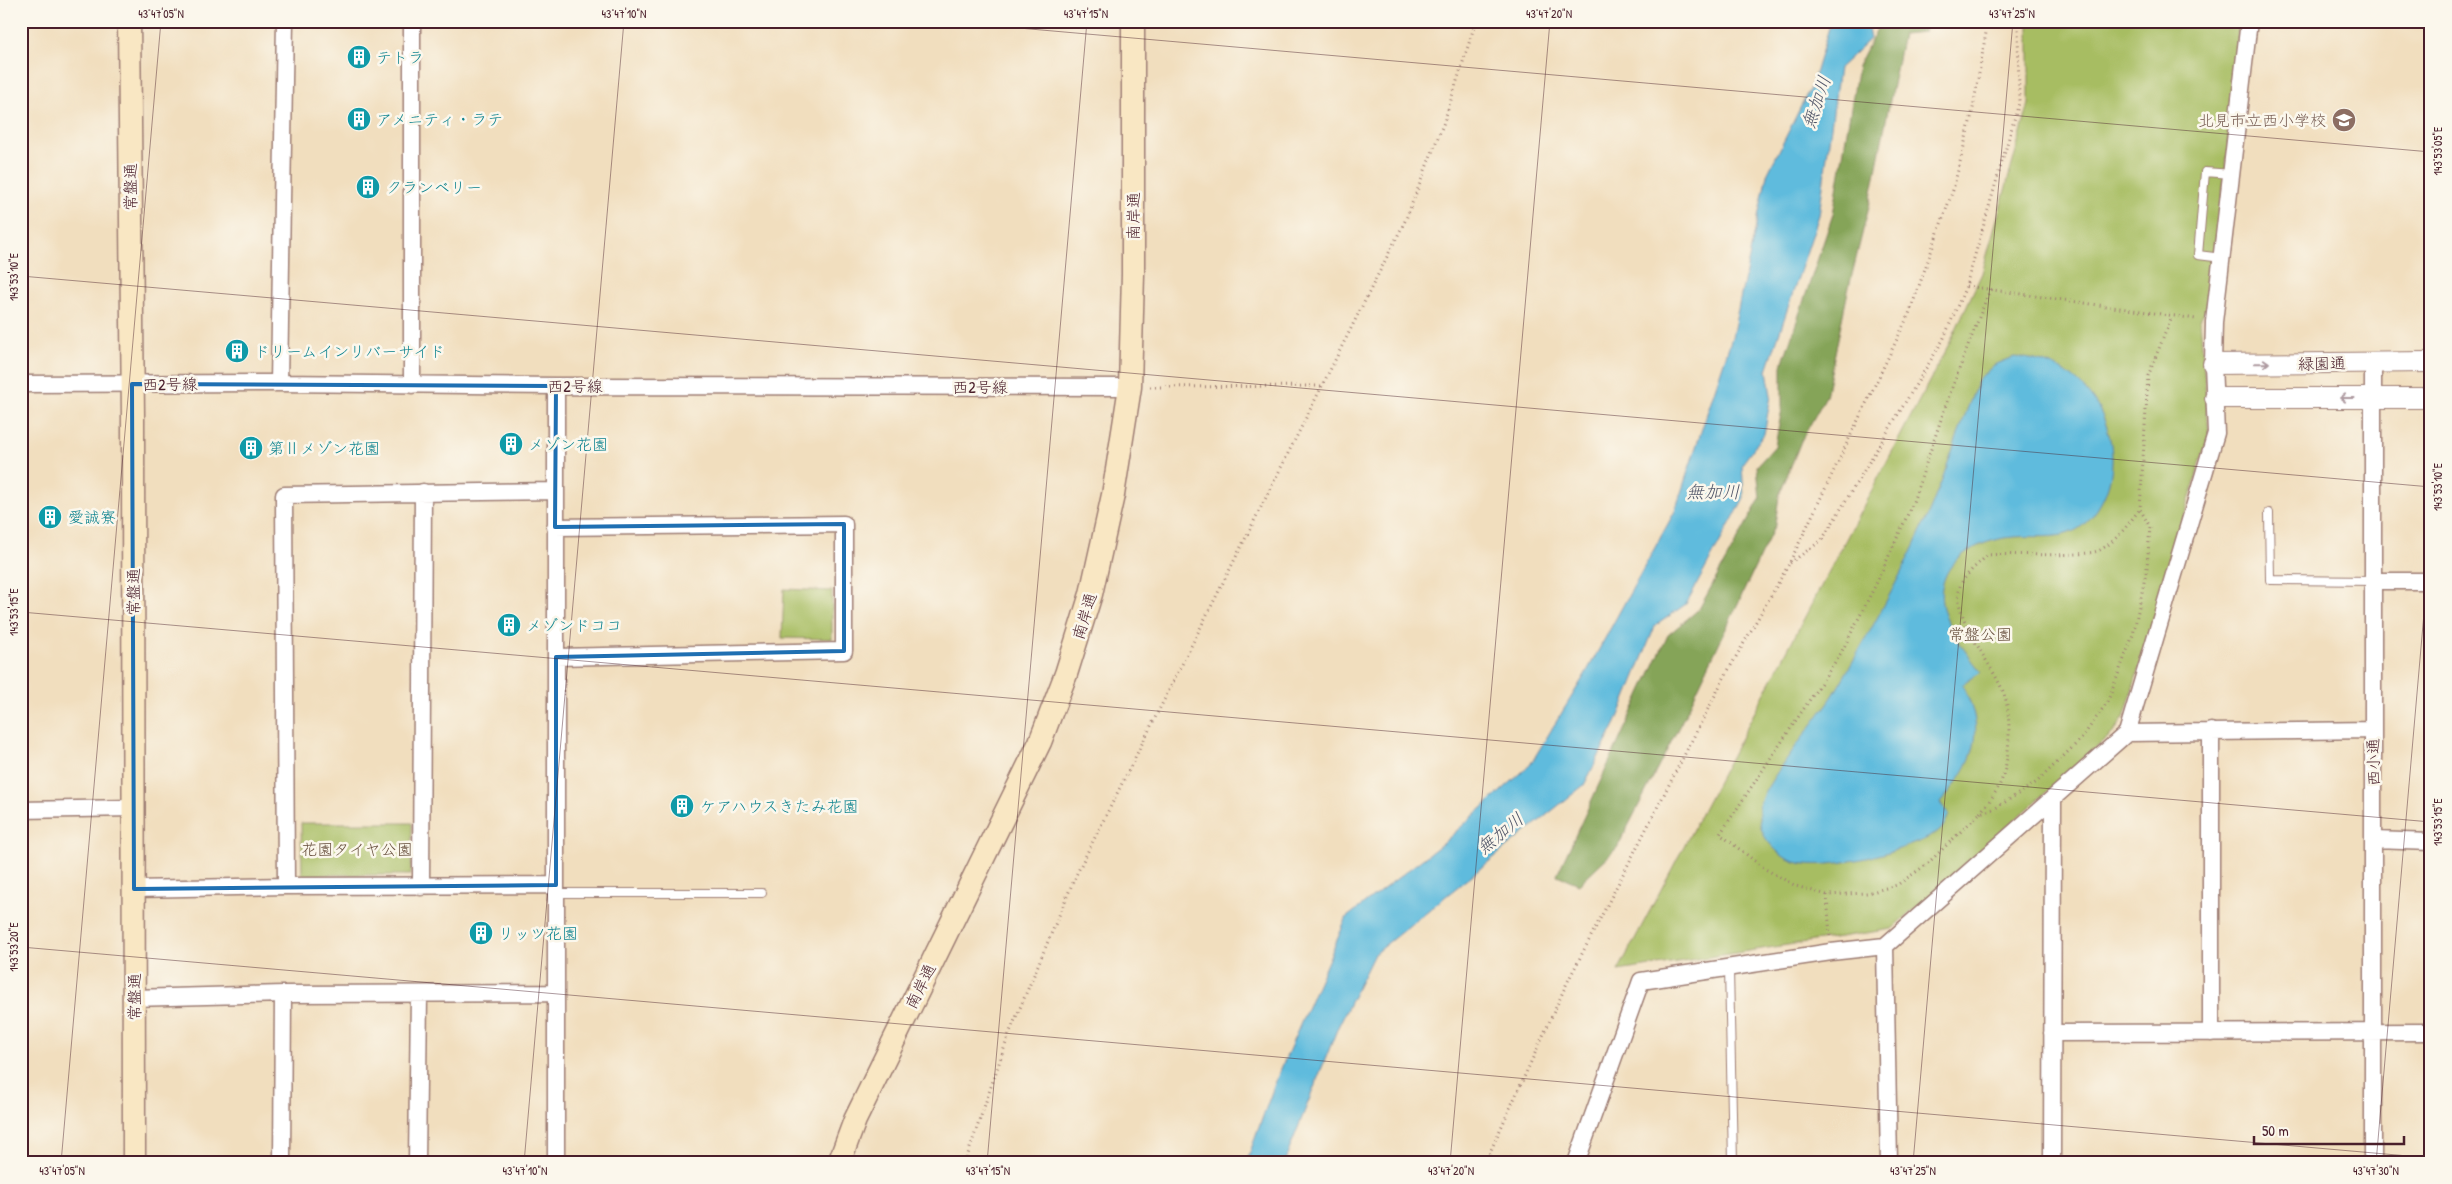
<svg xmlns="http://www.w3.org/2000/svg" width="2452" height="1184" font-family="'Patrick Hand','Klee One',sans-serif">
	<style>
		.green { fill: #a7bd62; stroke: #786e46 }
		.forest { fill: #85a458; stroke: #686242 }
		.water { fill: #5fbbdd; stroke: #546d84 }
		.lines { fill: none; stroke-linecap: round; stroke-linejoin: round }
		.service-casing { stroke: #9e7e74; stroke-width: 10 }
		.minor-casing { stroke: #9e7e74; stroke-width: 19 }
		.tertiary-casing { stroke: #9e7e74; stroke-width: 22 }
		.secondary-casing { stroke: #9e7e74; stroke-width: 25 }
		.path { stroke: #9e7e74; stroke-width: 3; stroke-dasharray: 1 4; stroke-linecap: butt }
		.service { stroke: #fff; stroke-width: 8 }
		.minor { stroke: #fff; stroke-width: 16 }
		.tertiary { stroke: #fff; stroke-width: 20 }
		.secondary { stroke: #f9e7c3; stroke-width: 22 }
		.oneway { stroke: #ae9aa0 }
		.marked { fill: none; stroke: #1f6fb2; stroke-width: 4; stroke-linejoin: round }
		.ticks { fill: none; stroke: #4a1f2b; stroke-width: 1; stroke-opacity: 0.45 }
		.labels { text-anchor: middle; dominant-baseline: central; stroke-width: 5; stroke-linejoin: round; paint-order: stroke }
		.culture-label { font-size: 16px; fill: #0d838f; stroke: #fbf7ec; text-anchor: start }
		.education-label { font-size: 16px; fill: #785e54; stroke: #fbf7ec; text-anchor: end }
		.street-label { font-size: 16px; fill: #4a1f2b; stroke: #fbf7ec }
		.park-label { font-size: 16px; fill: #664e3c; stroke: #fbf7ec }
		.water-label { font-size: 18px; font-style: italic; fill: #515669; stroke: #fbf7ec }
		.neatline { fill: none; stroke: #4a1f2b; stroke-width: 2 }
		.ticks-label { font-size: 12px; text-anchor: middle; fill: #4a1f2b }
	</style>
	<rect width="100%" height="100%" fill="#fbf7ec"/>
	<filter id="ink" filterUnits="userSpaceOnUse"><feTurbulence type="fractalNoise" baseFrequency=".02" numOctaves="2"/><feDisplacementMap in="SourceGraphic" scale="10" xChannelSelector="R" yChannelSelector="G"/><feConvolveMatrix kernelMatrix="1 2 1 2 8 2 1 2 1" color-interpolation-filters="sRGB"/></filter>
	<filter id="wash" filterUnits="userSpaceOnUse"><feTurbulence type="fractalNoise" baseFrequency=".0096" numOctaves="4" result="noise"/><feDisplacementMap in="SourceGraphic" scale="20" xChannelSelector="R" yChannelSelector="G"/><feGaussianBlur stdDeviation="1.12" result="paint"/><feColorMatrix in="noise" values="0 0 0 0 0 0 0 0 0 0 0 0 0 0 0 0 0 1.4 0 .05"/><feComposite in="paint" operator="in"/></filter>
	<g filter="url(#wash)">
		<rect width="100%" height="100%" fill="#f1debe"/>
		<path class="green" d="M 2029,21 L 2239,21 L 2227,158 L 2208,306 L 2200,319 L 2209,434 L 2124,718 L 2113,733 L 1892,929 L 1618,971 L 1950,342 L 1982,273 L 2029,104 Z
			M 784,589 L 832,591 L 832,639 L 782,638 Z
			M 301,823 L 412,823 L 411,875 L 302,875 Z"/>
		<path class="forest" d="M 1881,21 L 1928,21 L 1924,32 L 1903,34 L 1870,202 L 1848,291 L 1826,396 L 1801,441 L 1779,496 L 1775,525 L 1688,709 L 1617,848 L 1579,884 L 1557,875 L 1668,635 L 1699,609 L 1760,499 L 1757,466 L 1775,446 L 1782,409 L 1782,365 L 1833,214 L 1858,66 Z"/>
		<path class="water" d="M 1831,21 L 1867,21 L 1870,39 L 1839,68 L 1819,215 L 1767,370 L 1771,396 L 1764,434 L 1742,464 L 1744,498 L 1686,604 L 1655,626 L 1616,723 L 1584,785 L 1374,954 L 1338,1027 L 1284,1163 L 1246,1163 L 1277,1078 L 1347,917 L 1442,844 L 1530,765 L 1586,673 L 1675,511 L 1732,337 L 1767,175 L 1812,84 Z
			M 2014,357 C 2040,359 2062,366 2082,386 C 2113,418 2123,469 2098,508 C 2093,516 2083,527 2074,531 C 2056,540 2034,535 2014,537 C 1987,539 1953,552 1944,580 C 1932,612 1963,648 1981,672 L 1962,685 C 1989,733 1973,765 1940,803 L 1949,814 C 1947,820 1943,829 1937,833 C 1909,850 1827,872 1795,862 C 1784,859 1779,853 1771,845 C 1761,834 1758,822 1759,807 C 1761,787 1820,717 1834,694 C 1866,639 1898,583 1924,524 C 1945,477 1959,427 1979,379 L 1994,365 Z"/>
	</g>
	<g filter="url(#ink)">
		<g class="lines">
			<g class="service-casing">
				<path id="service" d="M 2222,258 L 2198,255 L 2205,172 L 2232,174
					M 2269,513 L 2270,580 L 2374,581
					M 556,893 L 762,893
					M 1729,968 L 1733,1163"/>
			</g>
			<g class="minor-casing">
				<path id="minor" d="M 412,21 L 412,385
					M 279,383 L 285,21
					M 21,384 L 279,383 L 556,386 L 1130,387
					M 555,527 L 844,524 L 844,651 L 556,657
					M 2374,581 L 2431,581
					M 2127,733 L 2372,730
					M 21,810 L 133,808
					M 2374,840 L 2431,842
					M 286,886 L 284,495 L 555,491
					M 421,887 L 423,492
					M 134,889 L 286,886 L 556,885
					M 133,998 L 283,994 L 556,993
					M 2052,1033 L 2431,1032
					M 2211,1033 L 2211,731
					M 282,1163 L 283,994
					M 417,1163 L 419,995
					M 556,1163 L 556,386
					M 1576,1163 L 1641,981 L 1831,952 L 1885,946
					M 1889,1163 L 1885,946 L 2127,733 L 2216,433 L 2213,364 L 2214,322 L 2249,21
					M 2052,1163 L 2053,798
					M 2373,1163 L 2373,362"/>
			</g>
			<g class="tertiary-casing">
				<path id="tertiary" d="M 2213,364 L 2431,362
					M 2215,398 L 2431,398"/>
			</g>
			<g class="secondary-casing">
				<path id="secondary" d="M 129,21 L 133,417 L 134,1163
					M 839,1163 L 855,1120 L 1040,742 L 1066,674 L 1091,594 L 1113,495 L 1130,387 L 1133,274 L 1133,21"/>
			</g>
			<path class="path" d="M 1966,286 L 2196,319
				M 1990,289 L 1950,393 L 1912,505 L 1877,582 L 1841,653 L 1720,834 L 1765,869 L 1796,886 L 1827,895 L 1868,893 L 1897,885 L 1926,865 L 1980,813 L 1994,809 L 2037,782 L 2082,738 L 2108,701 L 2133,635 L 2147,568 L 2150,527 L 2140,509 L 2148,376 L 2172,316
				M 1150,387 L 1323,386
				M 1790,563 L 1822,540 L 1943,340 L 1966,286 L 2019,103 L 2018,21
				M 1980,813 C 1986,805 1993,797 1998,788 C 2010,766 2012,721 2005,697 C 1997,668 1945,612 1962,582 C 1968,572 1979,563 1988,555 C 2010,553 2085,558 2100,550 C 2117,541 2128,524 2140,509
				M 1827,895 L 1830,936
				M 965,1163 L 1009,1034 L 1076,875 L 1406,219 L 1444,122 L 1476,21
				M 1485,1163 L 1567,983 L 1725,676 L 1789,564 L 1909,314 L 1953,190 L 1972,114 L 1988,21"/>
			<use href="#service" class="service"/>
			<use href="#minor" class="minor"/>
			<use href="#tertiary" class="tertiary"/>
			<use href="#secondary" class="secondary"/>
		</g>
		<defs><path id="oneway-shaft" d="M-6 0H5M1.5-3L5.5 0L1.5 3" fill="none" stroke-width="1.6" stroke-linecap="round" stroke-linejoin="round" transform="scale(1.25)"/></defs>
		<g class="oneway">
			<use href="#oneway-shaft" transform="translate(2262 363) rotate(-1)"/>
			<use href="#oneway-shaft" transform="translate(2347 398) rotate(180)"/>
		</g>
	</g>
	<path class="marked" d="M 132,384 L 556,386 L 555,527 L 844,524 L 844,651 L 556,657 L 556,885 L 134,889 Z"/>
	<path class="ticks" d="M 939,21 L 2431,152M 21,276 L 2431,487M 21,612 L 2431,822M 21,947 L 2431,1158M 61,1163 L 161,21M 524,1163 L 624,21M 987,1163 L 1087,21M 1450,1163 L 1550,21M 1913,1163 L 2013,21M 2376,1163 L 2431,533"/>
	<defs>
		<g id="building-disc" transform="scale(1.25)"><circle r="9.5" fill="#0f9aa8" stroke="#fbf7ec"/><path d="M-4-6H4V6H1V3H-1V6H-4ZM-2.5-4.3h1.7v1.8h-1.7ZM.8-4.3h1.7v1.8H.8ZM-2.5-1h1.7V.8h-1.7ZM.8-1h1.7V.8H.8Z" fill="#fff"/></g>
		<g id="school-disc" transform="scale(1.25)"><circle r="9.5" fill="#8d6e63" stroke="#fbf7ec"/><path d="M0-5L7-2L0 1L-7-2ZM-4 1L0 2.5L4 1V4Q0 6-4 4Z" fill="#fff"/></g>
	</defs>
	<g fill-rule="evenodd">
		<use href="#building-disc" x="359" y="57"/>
		<use href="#building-disc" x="359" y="119"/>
		<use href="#school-disc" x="2344" y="120"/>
		<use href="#building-disc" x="368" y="187"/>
		<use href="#building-disc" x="237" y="351"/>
		<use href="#building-disc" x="511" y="444"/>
		<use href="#building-disc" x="251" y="448"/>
		<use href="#building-disc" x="50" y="517"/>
		<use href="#building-disc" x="509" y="625"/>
		<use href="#building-disc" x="682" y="806"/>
		<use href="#building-disc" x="481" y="933"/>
	</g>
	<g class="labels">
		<g class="culture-label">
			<text x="376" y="57">テトラ</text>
			<text x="376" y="119">アメニティ・ラテ</text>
			<text x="386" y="187">クランベリー</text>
			<text x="254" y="351">ドリームインリバーサイド</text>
			<text x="528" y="444">メゾン花園</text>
			<text x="268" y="448">第Ⅱメゾン花園</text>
			<text x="68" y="517">愛誠寮</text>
			<text x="526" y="625">メゾンドココ</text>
			<text x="700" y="806">ケアハウスきたみ花園</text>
			<text x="498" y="933">リッツ花園</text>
		</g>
		<g class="education-label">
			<text x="2326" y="120">北見市立西小学校</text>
		</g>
		<g class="street-label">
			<text transform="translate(130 187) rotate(-90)">常盤通</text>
			<text transform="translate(1133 216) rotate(-90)">南岸通</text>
			<text transform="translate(2322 363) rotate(-1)">緑園通</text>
			<text transform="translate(170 384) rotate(-1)">西2号線</text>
			<text x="575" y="386">西2号線</text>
			<text x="980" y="387">西2号線</text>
			<text transform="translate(133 592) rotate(-90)">常盤通</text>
			<text transform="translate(1084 616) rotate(-73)">南岸通</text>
			<text transform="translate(2373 762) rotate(-91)">西小通</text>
			<text transform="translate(920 986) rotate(-64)">南岸通</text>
			<text transform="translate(134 997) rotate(-90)">常盤通</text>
		</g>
		<g class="park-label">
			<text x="1980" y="634">常盤公園</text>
			<text x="357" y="849">花園タイヤ公園</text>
		</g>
		<g class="water-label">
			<text transform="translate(1816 102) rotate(-71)">無加川</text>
			<text x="1713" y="491">無加川</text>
			<text transform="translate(1500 833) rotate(-39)">無加川</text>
		</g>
	</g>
	<rect width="2452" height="1184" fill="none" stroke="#fbf7ec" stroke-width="55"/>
	<path d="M2254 1136v8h150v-8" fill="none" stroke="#4a1f2b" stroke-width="2.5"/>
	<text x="2262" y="1136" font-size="15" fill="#4a1f2b" stroke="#fbf7ec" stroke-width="4" paint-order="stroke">50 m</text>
	<rect x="28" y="28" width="2396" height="1128" class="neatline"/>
	<g class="ticks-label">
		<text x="161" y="18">43°47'05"N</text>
		<text x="624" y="18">43°47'10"N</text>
		<text x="1086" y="18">43°47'15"N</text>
		<text x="1549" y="18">43°47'20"N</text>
		<text x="2012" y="18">43°47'25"N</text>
		<text transform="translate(2438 151) rotate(-90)" y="4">143°53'05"E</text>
		<text transform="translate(14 277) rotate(-90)" y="4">143°53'10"E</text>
		<text transform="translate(2438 487) rotate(-90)" y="4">143°53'10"E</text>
		<text transform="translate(14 612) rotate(-90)" y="4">143°53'15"E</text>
		<text transform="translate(2438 822) rotate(-90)" y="4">143°53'15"E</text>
		<text transform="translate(14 947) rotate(-90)" y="4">143°53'20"E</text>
		<text x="62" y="1175">43°47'05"N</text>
		<text x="525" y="1175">43°47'10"N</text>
		<text x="988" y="1175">43°47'15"N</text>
		<text x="1451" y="1175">43°47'20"N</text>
		<text x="1913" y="1175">43°47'25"N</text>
		<text x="2376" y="1175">43°47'30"N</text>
	</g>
</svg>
